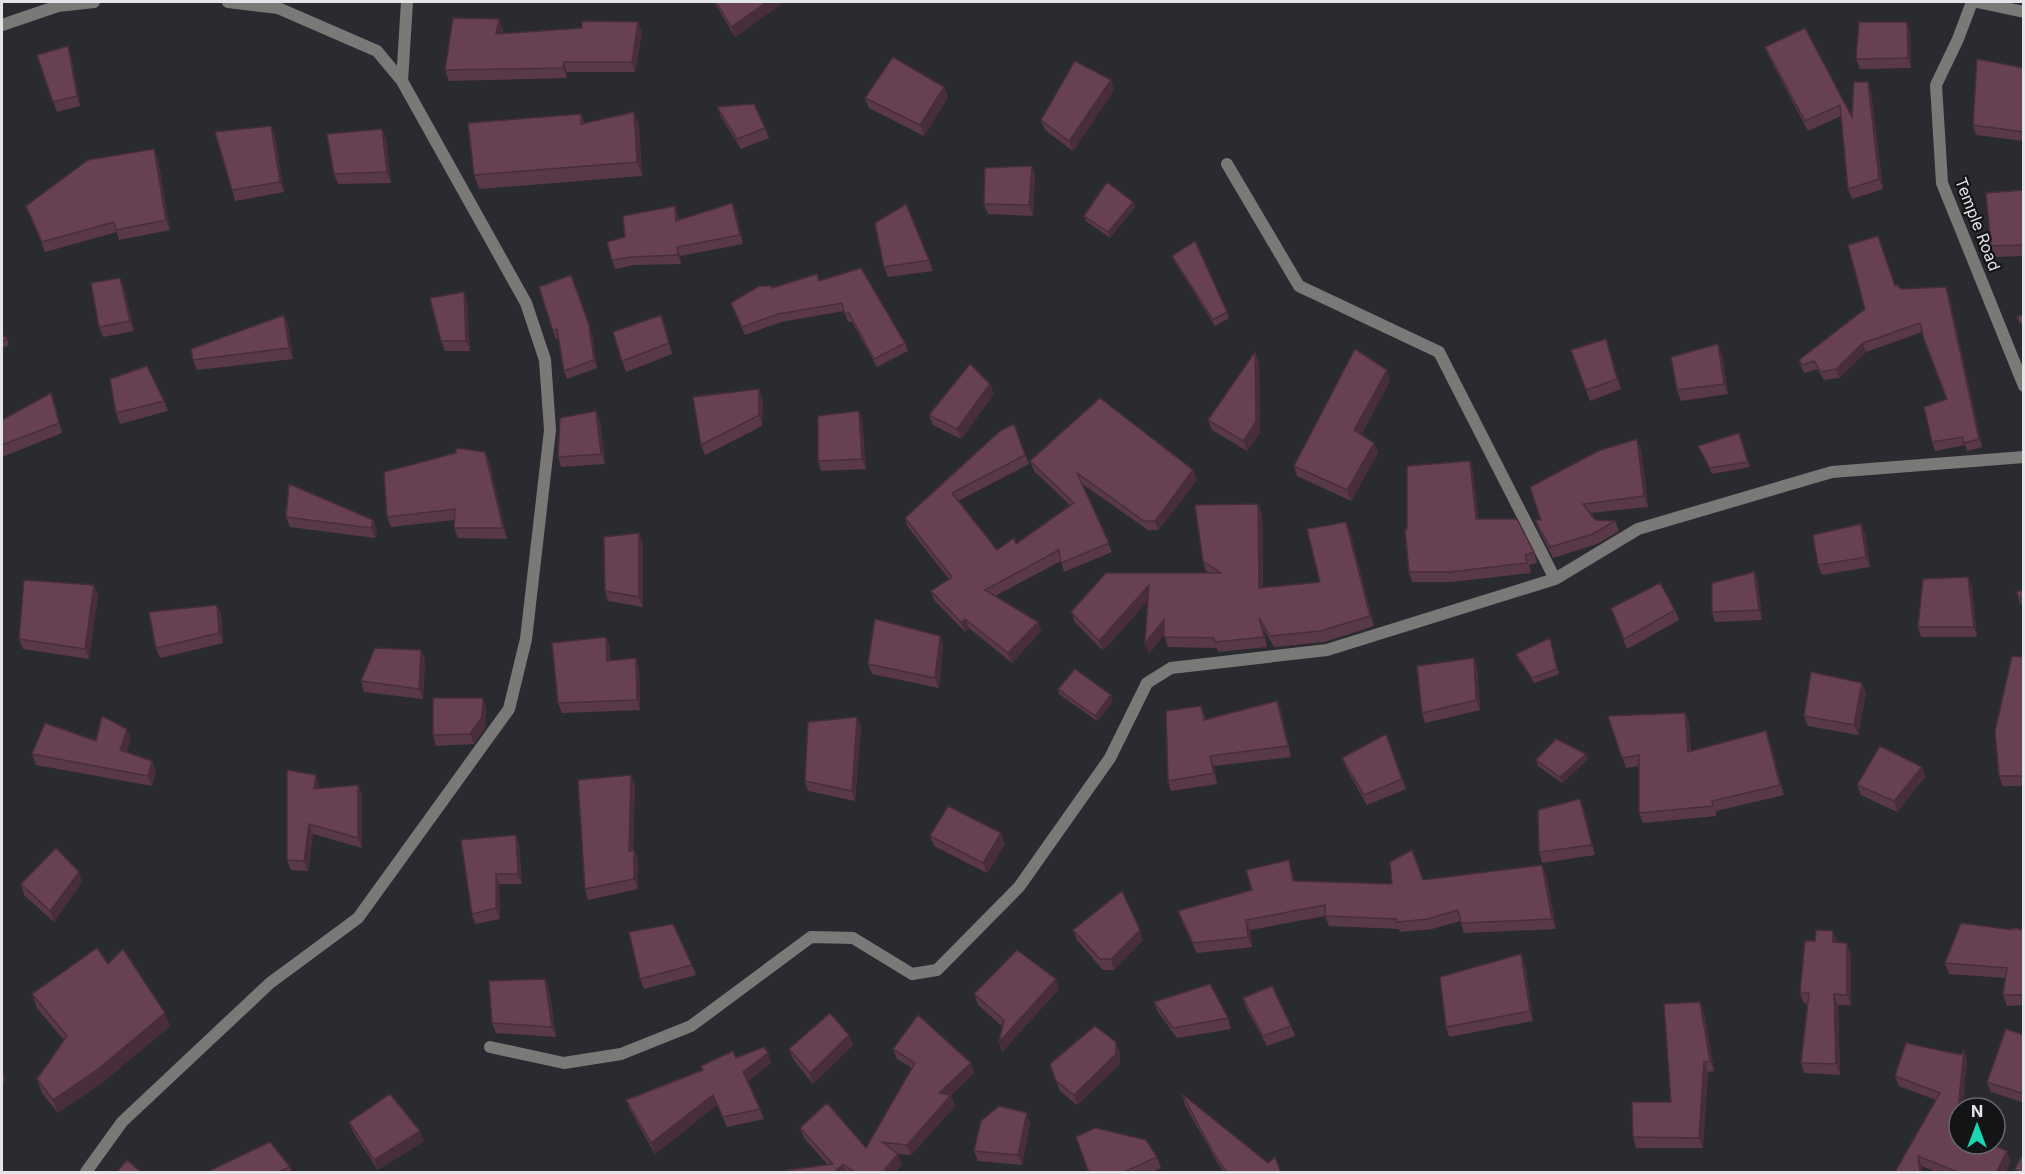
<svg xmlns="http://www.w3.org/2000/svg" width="2025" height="1174" font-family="Inter,sans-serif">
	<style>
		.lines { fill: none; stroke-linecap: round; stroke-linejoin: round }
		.minor { stroke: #7b7878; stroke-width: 12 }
		.tertiary { stroke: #7b7878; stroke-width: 12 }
		.wall { fill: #593847 }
		.shaded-wall { fill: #482e3a }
		.building { fill: #674153; stroke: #482e3a; stroke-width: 1.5 }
		.labels { text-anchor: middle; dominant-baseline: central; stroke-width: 4.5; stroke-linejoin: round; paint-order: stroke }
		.street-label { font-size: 16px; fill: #e4e5e8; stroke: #131416 }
	</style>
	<rect width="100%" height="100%" fill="#2a2b30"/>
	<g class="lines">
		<path class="minor" d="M 1977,2 L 2024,12
			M 2,25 L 58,6 L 94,2
			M 402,81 L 407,2
			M 1227,164 L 1299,286 L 1439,352 L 1555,579
			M 490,1047 L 564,1063 L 621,1054 L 691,1026 L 811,937 L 853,938 L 912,974 L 937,970 L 1019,887 L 1110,758 L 1147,683 L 1171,668 L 1327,650 L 1555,579 L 1638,529 L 1832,472 L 2024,457
			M 86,1172 L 122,1122 L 270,983 L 358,918 L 509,709 L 526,639 L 550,430 L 545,360 L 526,303 L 402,81 L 377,51 L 278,8 L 228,2"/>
		<path class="tertiary" d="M 1972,2 L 1958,39 L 1936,85 L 1942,183 L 2024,386"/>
	</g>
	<path class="wall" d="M 714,2 L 779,2 L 780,5 L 735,37 Z
		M 1805,28 L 1852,117 L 1868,82 L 1871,92 L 1883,189 L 1852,199 L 1848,189 L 1841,116 L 1808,131 L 1769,57 L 1765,47 Z
		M 503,29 L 502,34 L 642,32 L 635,72 L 567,72 L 567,78 L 449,81 L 445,70 Z
		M 1910,32 L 1911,68 L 1860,69 L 1856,59 Z
		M 68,46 L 71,56 L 80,106 L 57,112 L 37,55 Z
		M 2024,68 L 2024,141 L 1976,135 L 1973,125 Z
		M 944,87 L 948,97 L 924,136 L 869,108 L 865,98 Z
		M 1114,90 L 1073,151 L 1045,130 L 1041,120 Z
		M 717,107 L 765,128 L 769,138 L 741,149 L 721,117 Z
		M 634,112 L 639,126 L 642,176 L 479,189 L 474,175 L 581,114 L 584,123 Z
		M 271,126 L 275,137 L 284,192 L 235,201 L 232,190 Z
		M 382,129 L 386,139 L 391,183 L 338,184 L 334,174 Z
		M 154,149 L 158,160 L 170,230 L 119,240 L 117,232 L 45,252 L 26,206 Z
		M 1032,166 L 1035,176 L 1033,216 L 988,214 L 984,204 Z
		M 2024,190 L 2024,256 L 1995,257 L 1991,246 Z
		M 1133,202 L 1135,207 L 1110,238 L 1086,221 L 1084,216 Z
		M 675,206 L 678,215 L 679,220 L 736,212 L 743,244 L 680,256 L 681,264 L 634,265 L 615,269 L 612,260 L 625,237 Z
		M 1172,256 L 1227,312 L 1229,318 L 1215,326 L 1174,261 Z
		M 929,260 L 933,271 L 888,277 L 884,267 Z
		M 820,281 L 905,343 L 908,351 L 877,367 L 852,322 L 848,322 L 844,311 L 781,322 L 745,335 L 731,303 L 772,288 Z
		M 1895,286 L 1901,289 L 1946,287 L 1949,295 L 1982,447 L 1967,451 L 1965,445 L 1935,451 L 1932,442 L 1947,399 L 1922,332 L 1866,352 L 1839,378 L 1824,380 L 1817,369 L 1805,373 L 1802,369 L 1799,360 Z
		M 539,287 L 592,334 L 597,368 L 567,379 L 564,371 L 558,338 L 556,340 Z
		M 124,288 L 134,331 L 103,337 L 99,327 Z
		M 464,292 L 467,302 L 470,351 L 445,351 L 441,341 Z
		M 284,315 L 288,325 L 293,359 L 197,370 L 193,360 Z
		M 665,325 L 672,354 L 626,372 L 622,361 Z
		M 2,334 L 7,339 L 9,345 L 2,348 Z
		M 1606,339 L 1621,389 L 1590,401 L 1571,350 Z
		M 1255,352 L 1259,363 L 1260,433 L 1247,451 L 1212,430 L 1208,420 Z
		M 1722,354 L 1728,394 L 1681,401 L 1677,390 Z
		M 1390,381 L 1361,435 L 1374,443 L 1378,453 L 1351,501 L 1297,476 L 1294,466 Z
		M 994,394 L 961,439 L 933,425 L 929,415 Z
		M 763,400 L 762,426 L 705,455 L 701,445 Z
		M 164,401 L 168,411 L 120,424 L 116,413 Z
		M 55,404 L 62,433 L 2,457 L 2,420 Z
		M 596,411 L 600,421 L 605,464 L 561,467 L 558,457 Z
		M 862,421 L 866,469 L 821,471 L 818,461 Z
		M 1014,424 L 1029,464 L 958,501 L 997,550 L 1016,544 L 1070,505 L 1034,471 L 1030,461 L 1197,480 L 1158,530 L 1148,530 L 1081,483 L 1112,552 L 1064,572 L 1061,561 L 995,596 L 1038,622 L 1041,631 L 1012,663 L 969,628 L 965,632 L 934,600 L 931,591 L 949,579 L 908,527 L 905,518 Z
		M 1739,433 L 1750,467 L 1712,474 L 1698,446 Z
		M 1641,449 L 1648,507 L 1590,513 L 1595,520 L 1615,521 L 1619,531 L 1597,544 L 1553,558 L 1539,530 L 1535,520 L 1541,520 Z
		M 485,452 L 489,462 L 507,539 L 458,538 L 454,528 L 454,520 L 391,527 L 387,517 Z
		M 1473,471 L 1478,519 L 1534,552 L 1537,563 L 1529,565 L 1531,573 L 1452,582 L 1412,582 L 1409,572 L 1407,529 Z
		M 1262,514 L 1263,588 L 1320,582 L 1350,532 L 1374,626 L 1324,642 L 1274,647 L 1263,628 L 1267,647 L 1218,652 L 1217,648 L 1168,647 L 1164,634 L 1149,654 L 1145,643 L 1148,600 L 1103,651 L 1075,622 L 1071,612 L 1210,573 L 1206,571 L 1203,561 Z
		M 286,517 L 373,520 L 377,531 L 375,538 L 290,527 Z
		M 1861,524 L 1865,534 L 1870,567 L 1822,575 L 1818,565 Z
		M 639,533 L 643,544 L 643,607 L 608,601 L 605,591 Z
		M 1754,572 L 1758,582 L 1762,620 L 1715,622 L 1712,612 Z
		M 1968,577 L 1972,587 L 1977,637 L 1921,637 L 1918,627 Z
		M 94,585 L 98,595 L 89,659 L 23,649 L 19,639 Z
		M 2024,590 L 2024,607 L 2020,603 L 2016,592 Z
		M 217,605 L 221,615 L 223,643 L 160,658 L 156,648 Z
		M 1611,608 L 1675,610 L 1679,620 L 1627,649 Z
		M 940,636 L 943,646 L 939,688 L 872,674 L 868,664 Z
		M 606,637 L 610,647 L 610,661 L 639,668 L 640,710 L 562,713 L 558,703 Z
		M 1550,638 L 1559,674 L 1534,683 L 1518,659 L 1516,654 Z
		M 421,650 L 425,660 L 423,699 L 364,692 L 361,681 Z
		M 2024,657 L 2024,786 L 2003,786 L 1999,776 Z
		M 1474,658 L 1477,668 L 1480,710 L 1425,723 L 1422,713 Z
		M 1862,683 L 1866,693 L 1858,735 L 1808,726 L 1804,716 Z
		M 1058,689 L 1113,701 L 1097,721 L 1059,694 Z
		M 1277,701 L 1281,711 L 1291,757 L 1214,766 L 1217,784 L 1171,791 L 1168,781 L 1201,706 L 1206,719 Z
		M 486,708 L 485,728 L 474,744 L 436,746 L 433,735 Z
		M 1685,713 L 1689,723 L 1691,751 L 1770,742 L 1784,795 L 1716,811 L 1716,816 L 1643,823 L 1639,813 L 1639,766 L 1626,768 L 1608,716 Z
		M 857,717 L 861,728 L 855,801 L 808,791 L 805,781 Z
		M 1386,734 L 1406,789 L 1367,805 L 1346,768 L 1342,758 Z
		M 131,739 L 126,752 L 152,761 L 156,771 L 152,786 L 36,765 L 32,754 L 96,741 Z
		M 1586,754 L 1588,759 L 1562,783 L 1538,766 L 1536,760 Z
		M 1922,767 L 1925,777 L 1897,812 L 1861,795 L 1857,785 Z
		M 631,775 L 635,785 L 633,851 L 634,850 L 638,860 L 638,889 L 588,900 L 585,889 Z
		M 319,785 L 319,789 L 358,785 L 362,795 L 362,848 L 313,834 L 308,871 L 291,870 L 287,860 Z
		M 1584,809 L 1595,855 L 1542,863 L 1539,852 Z
		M 1001,833 L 1005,844 L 987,873 L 934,846 L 930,836 Z
		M 516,835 L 519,845 L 522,884 L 499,884 L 500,919 L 475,924 L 472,914 Z
		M 1542,865 L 1546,875 L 1556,929 L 1464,933 L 1460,921 L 1432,929 L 1400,932 L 1399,929 L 1329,926 L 1325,916 L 1250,930 L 1252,947 L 1197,953 L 1182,922 L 1178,911 L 1252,890 L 1292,871 L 1295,882 L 1392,884 Z
		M 82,882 L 54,922 L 24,895 L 21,884 Z
		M 1073,930 L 1143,940 L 1114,970 L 1103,970 L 1077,940 Z
		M 2012,930 L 2024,930 L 2024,1005 L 2007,1006 L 2003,995 L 2006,978 L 1949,974 L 1945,963 Z
		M 1837,941 L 1837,942 L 1851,953 L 1851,1005 L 1838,1005 L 1840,1075 L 1804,1073 L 1801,1063 L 1808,1004 L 1804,1003 L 1800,993 Z
		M 108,964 L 165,1013 L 170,1026 L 103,1082 L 58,1113 L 42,1093 L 37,1079 L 64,1040 L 37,1008 L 32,994 Z
		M 692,965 L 696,975 L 644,989 L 640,979 Z
		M 1525,965 L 1533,1021 L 1449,1037 L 1446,1027 Z
		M 545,979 L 549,989 L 556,1037 L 496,1033 L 492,1023 Z
		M 1059,989 L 1002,1052 L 999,1042 L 1002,1026 L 978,1005 L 974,994 Z
		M 1243,998 L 1291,1026 L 1295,1036 L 1267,1046 L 1246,1008 Z
		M 1154,1002 L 1228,1018 L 1231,1029 L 1177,1038 L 1158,1012 Z
		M 1704,1012 L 1714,1071 L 1708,1072 L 1703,1148 L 1636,1148 L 1633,1137 L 1671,1102 Z
		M 849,1035 L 853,1045 L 813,1084 L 793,1059 L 789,1049 Z
		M 2024,1035 L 2024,1103 L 1991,1092 L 1987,1082 Z
		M 893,1049 L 974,1073 L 951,1095 L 955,1106 L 911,1155 L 897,1154 L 902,1165 L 895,1173 L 783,1173 L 828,1165 L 804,1138 L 800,1128 L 866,1148 L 912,1068 L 897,1059 Z
		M 768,1053 L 771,1063 L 748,1081 L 760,1109 L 764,1119 L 727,1127 L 717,1105 L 655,1154 L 630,1110 L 626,1100 L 736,1058 Z
		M 1120,1053 L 1120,1064 L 1077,1105 L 1060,1091 L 1050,1064 Z
		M 1967,1060 L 1959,1108 L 1959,1144 L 2011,1161 L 2005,1173 L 1938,1173 L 1922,1166 L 1895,1172 L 1936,1100 L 1899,1086 L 1895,1076 Z
		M 1182,1094 L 1268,1163 L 1281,1173 L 1224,1173 L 1217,1162 L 1185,1105 Z
		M 349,1122 L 424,1141 L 378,1170 L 353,1132 Z
		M 1030,1123 L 1022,1165 L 978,1161 L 974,1151 Z
		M 1157,1157 L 1161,1168 L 1150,1173 L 1089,1173 Z
		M 290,1167 L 292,1173 L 205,1173 Z"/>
	<path class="shaded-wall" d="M 767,2 L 779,2 L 780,5 L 735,37 L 731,27 Z
		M 499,19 L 503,29 L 500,44 L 496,34 Z
		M 638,22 L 642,32 L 635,72 L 632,62 Z
		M 1907,22 L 1910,32 L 1911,68 L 1908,58 Z
		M 68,46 L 71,56 L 80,106 L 77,96 Z
		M 564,62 L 567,72 L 567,78 L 563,68 Z
		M 1111,80 L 1114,90 L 1073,151 L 1069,141 Z
		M 1868,82 L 1871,92 L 1883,189 L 1879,179 Z
		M 944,87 L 948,97 L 924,136 L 920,125 Z
		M 634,112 L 639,126 L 642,176 L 637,162 Z
		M 271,126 L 275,137 L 284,192 L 280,182 Z
		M 382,129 L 386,139 L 391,183 L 387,172 Z
		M 154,149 L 158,160 L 170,230 L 166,220 Z
		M 1032,166 L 1035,176 L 1033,216 L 1029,205 Z
		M 1133,202 L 1135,207 L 1110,238 L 1108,232 Z
		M 732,203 L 736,212 L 743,244 L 740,235 Z
		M 675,206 L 678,215 L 679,229 L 676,221 Z
		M 677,247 L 680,256 L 681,264 L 678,255 Z
		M 571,275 L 592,334 L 597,368 L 594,360 Z
		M 120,278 L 124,288 L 134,331 L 130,321 Z
		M 1946,287 L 1949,295 L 1982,447 L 1979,439 Z
		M 464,292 L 467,302 L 470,351 L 466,341 Z
		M 284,315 L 288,325 L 293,359 L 289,348 Z
		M 661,315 L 665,325 L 672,354 L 669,343 Z
		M 1606,339 L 1609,350 L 1621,389 L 1617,379 Z
		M 1863,343 L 1866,352 L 1839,378 L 1836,369 Z
		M 1718,344 L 1722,354 L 1728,394 L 1724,384 Z
		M 1255,352 L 1259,363 L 1260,433 L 1247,451 L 1243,441 Z
		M 1387,370 L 1390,381 L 1358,440 L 1354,430 Z
		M 990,384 L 994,394 L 961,439 L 957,429 Z
		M 759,389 L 763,400 L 762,426 L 759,415 Z
		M 51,393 L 55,404 L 62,433 L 59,423 Z
		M 596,411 L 600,421 L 605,464 L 601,454 Z
		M 859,411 L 862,421 L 866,469 L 862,459 Z
		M 1637,439 L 1641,449 L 1648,507 L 1644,496 Z
		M 1374,443 L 1378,453 L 1351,501 L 1347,490 Z
		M 485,452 L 489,462 L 507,539 L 503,528 Z
		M 1470,461 L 1473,471 L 1480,529 L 1476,519 Z
		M 1193,470 L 1197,480 L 1158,530 L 1155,521 Z
		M 1258,504 L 1262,514 L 1263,599 L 1259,588 Z
		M 373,520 L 377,531 L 375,538 L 371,528 Z
		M 1346,522 L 1350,532 L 1374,626 L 1370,616 Z
		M 1861,524 L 1865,534 L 1870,567 L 1866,557 Z
		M 639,533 L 643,544 L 643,607 L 639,597 Z
		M 1754,572 L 1758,582 L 1762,620 L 1759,610 Z
		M 1968,577 L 1972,587 L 1977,637 L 1974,627 Z
		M 94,585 L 98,595 L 89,659 L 85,649 Z
		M 1149,585 L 1153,595 L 1103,651 L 1099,641 Z
		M 217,605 L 221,615 L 223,643 L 219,633 Z
		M 1259,618 L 1263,628 L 1267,647 L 1264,637 Z
		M 965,619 L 969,628 L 965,632 L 961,622 Z
		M 1164,620 L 1168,630 L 1149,654 L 1145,643 Z
		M 1038,622 L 1041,631 L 1012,663 L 1008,653 Z
		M 940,636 L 943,646 L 939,688 L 935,678 Z
		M 606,637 L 610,647 L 611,672 L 607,661 Z
		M 421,650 L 425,660 L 423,699 L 419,689 Z
		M 636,658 L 639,668 L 640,710 L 637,700 Z
		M 1474,658 L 1477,668 L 1480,710 L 1476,700 Z
		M 1862,683 L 1866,693 L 1858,735 L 1854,725 Z
		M 1111,695 L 1113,701 L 1097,721 L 1095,716 Z
		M 483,698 L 486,708 L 485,728 L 474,744 L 470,734 Z
		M 1277,701 L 1281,711 L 1291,757 L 1288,746 Z
		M 1685,713 L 1689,723 L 1691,762 L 1688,752 Z
		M 857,717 L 861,728 L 855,801 L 852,791 Z
		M 127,729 L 131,739 L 124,760 L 120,750 Z
		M 1766,731 L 1770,742 L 1784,795 L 1780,785 Z
		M 1586,754 L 1588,759 L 1562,783 L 1560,777 Z
		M 1210,756 L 1214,766 L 1217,784 L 1214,773 Z
		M 152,761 L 156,771 L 152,786 L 148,776 Z
		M 1922,767 L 1925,777 L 1897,812 L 1894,801 Z
		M 316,775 L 319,785 L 317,799 L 314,789 Z
		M 631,775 L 635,785 L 632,862 L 629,851 Z
		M 358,785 L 362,795 L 362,848 L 358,838 Z
		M 1580,799 L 1584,809 L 1595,855 L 1592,845 Z
		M 309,824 L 313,834 L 308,871 L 304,861 Z
		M 1001,833 L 1005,844 L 987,873 L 983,863 Z
		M 516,835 L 519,845 L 522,884 L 518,874 Z
		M 634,850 L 638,860 L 638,889 L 634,879 Z
		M 1289,860 L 1292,871 L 1297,892 L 1293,881 Z
		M 1542,865 L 1546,875 L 1556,929 L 1552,919 Z
		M 79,872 L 82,882 L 54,922 L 50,911 Z
		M 496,874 L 499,884 L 500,919 L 496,908 Z
		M 1246,920 L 1250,930 L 1252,947 L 1248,937 Z
		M 1140,930 L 1143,940 L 1114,970 L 1111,959 Z
		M 1833,931 L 1837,941 L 1837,952 L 1833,942 Z
		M 1847,943 L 1851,953 L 1851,1005 L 1847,995 Z
		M 1521,954 L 1525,965 L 1533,1021 L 1530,1011 Z
		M 545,979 L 549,989 L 556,1037 L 552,1027 Z
		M 1056,979 L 1059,989 L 1002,1052 L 999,1042 Z
		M 1834,994 L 1838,1005 L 1840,1075 L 1836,1064 Z
		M 1700,1002 L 1704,1012 L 1714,1071 L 1710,1061 Z
		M 165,1013 L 170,1026 L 103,1082 L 58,1113 L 53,1100 Z
		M 849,1035 L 853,1045 L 813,1084 L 810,1073 Z
		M 1116,1042 L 1120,1053 L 1120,1064 L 1077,1105 L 1074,1095 Z
		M 1964,1050 L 1967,1060 L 1963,1108 L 1959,1108 L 1959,1138 L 1956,1129 Z
		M 768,1053 L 771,1063 L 747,1082 L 743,1072 Z
		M 1704,1062 L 1708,1072 L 1703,1148 L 1699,1138 Z
		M 971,1063 L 974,1073 L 943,1103 L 939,1093 Z
		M 3,1069 L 6,1080 L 2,1087 L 2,1071 Z
		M 713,1095 L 717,1105 L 655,1154 L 651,1143 Z
		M 951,1095 L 955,1106 L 911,1155 L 907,1145 Z
		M 1027,1113 L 1030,1123 L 1022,1165 L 1018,1155 Z
		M 420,1131 L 424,1141 L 378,1170 L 374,1160 Z
		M 2007,1151 L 2011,1161 L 2005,1173 L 1996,1173 Z
		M 898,1154 L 902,1165 L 895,1173 L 886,1173 L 885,1169 Z
		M 1918,1156 L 1922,1166 L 1923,1173 L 1920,1173 Z
		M 843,1164 L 846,1173 L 834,1173 Z"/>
	<path class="building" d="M 716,2 L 767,2 L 731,27 Z
		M 453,18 L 499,19 L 496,34 L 582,28 L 582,21 L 638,22 L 632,62 L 564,62 L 563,68 L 445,70 Z
		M 1859,22 L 1907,22 L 1908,58 L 1856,59 Z
		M 1805,28 L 1852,117 L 1854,82 L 1868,82 L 1879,179 L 1848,189 L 1840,105 L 1805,121 L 1765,47 Z
		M 68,46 L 77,96 L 53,102 L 37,55 Z
		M 893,57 L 944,87 L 920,125 L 865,98 Z
		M 1977,59 L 2024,68 L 2024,132 L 1973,125 Z
		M 1075,61 L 1111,80 L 1069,141 L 1041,120 Z
		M 754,104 L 765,128 L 737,139 L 717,107 Z
		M 634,112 L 637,162 L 474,175 L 468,123 L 581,114 L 581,124 Z
		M 271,126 L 280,182 L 232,190 L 215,132 Z
		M 382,129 L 387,172 L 334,174 L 327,134 Z
		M 154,149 L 166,220 L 116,230 L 114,222 L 42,242 L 26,206 L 88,160 Z
		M 1032,166 L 1029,205 L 984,204 L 985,168 Z
		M 1107,182 L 1133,202 L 1108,232 L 1084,216 Z
		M 2024,190 L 2024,245 L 1991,246 L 1986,193 Z
		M 732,203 L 740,235 L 677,247 L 678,255 L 631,257 L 612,260 L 607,242 L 625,237 L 623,216 L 675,206 L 676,221 Z
		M 906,204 L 929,260 L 884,267 L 875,223 Z
		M 1878,236 L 1895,286 L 1897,285 L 1901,289 L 1946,287 L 1979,439 L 1964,443 L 1962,437 L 1932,442 L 1924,407 L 1947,399 L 1924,339 L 1920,323 L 1863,343 L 1836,369 L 1821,372 L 1814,361 L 1802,365 L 1799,360 L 1865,309 L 1848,245 Z
		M 1195,241 L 1227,312 L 1213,320 L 1172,256 Z
		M 861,268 L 905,343 L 874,359 L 849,313 L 845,314 L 842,303 L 778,314 L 742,327 L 731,303 L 759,286 L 771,286 L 772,288 L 817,274 L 819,281 Z
		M 571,275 L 589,325 L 594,360 L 564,371 L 557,329 L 553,331 L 539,287 Z
		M 120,278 L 130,321 L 99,327 L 91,283 Z
		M 464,292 L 466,341 L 441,341 L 430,298 Z
		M 2024,314 L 2024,329 L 2017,317 Z
		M 284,315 L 289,348 L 193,360 L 191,349 Z
		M 661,315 L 669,343 L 622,361 L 613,332 Z
		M 2,334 L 7,339 L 2,342 Z
		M 1606,339 L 1617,379 L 1586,390 L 1571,350 Z
		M 1718,344 L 1724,384 L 1677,390 L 1671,357 Z
		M 1355,349 L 1387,370 L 1354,430 L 1374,443 L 1347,490 L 1294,466 Z
		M 1255,352 L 1256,422 L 1243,441 L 1208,420 Z
		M 970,364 L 990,384 L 957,429 L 929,415 Z
		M 147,366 L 164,401 L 116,413 L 110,379 Z
		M 759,389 L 759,415 L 701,445 L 693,397 Z
		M 51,393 L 59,423 L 2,445 L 2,420 Z
		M 1100,398 L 1193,470 L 1155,521 L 1144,521 L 1077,473 L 1109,543 L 1061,563 L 1059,550 L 985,590 L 1038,622 L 1008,653 L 965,619 L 961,622 L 931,591 L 952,577 L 905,518 L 1000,431 L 1014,424 L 1025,455 L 952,493 L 997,550 L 1014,538 L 1016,544 L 1074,503 L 1030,461 Z
		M 596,411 L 601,454 L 558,457 L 560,418 Z
		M 859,411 L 862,459 L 818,461 L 818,416 Z
		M 1739,433 L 1748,462 L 1710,468 L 1698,446 Z
		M 1637,439 L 1644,496 L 1583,504 L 1595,520 L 1615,521 L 1593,534 L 1550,547 L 1535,520 L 1541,520 L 1530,487 L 1598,451 Z
		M 456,448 L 485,452 L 503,528 L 454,528 L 455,509 L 387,517 L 384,472 L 456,453 Z
		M 1470,461 L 1476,519 L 1517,519 L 1534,552 L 1525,555 L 1527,563 L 1449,572 L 1409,572 L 1405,529 L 1407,529 L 1407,466 Z
		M 289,484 L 373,520 L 371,528 L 286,517 Z
		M 1258,504 L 1259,588 L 1320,582 L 1307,529 L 1346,522 L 1370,616 L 1320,631 L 1270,636 L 1259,618 L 1264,637 L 1215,642 L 1214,638 L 1164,637 L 1164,620 L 1145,643 L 1149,585 L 1099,641 L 1071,612 L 1106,573 L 1221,573 L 1203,561 L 1195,505 Z
		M 1861,524 L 1866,557 L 1818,565 L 1813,535 Z
		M 639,533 L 639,597 L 605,591 L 604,537 Z
		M 1754,572 L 1759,610 L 1712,612 L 1712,583 Z
		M 1968,577 L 1974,627 L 1918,627 L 1923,579 Z
		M 24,580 L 94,585 L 85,649 L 19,639 Z
		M 1660,583 L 1675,610 L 1624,639 L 1611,608 Z
		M 2024,590 L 2024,602 L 2016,592 Z
		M 217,605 L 219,633 L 156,648 L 149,612 Z
		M 875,619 L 940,636 L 935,678 L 868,664 Z
		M 606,637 L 607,661 L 636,658 L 637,700 L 558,703 L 552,643 Z
		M 1550,638 L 1557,669 L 1532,678 L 1516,654 Z
		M 375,648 L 421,650 L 419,689 L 361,681 Z
		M 2012,656 L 2024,657 L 2024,776 L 1999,776 L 1995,731 Z
		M 1474,658 L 1476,700 L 1422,713 L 1417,666 Z
		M 1075,669 L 1111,695 L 1095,716 L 1058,689 Z
		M 1811,672 L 1862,683 L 1854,725 L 1804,716 Z
		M 433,698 L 483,698 L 482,717 L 470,734 L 433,735 Z
		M 1277,701 L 1288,746 L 1210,756 L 1214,773 L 1168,781 L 1166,711 L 1201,706 L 1204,720 Z
		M 1685,713 L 1688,752 L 1766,731 L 1780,785 L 1712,801 L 1713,806 L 1639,813 L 1639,755 L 1622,758 L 1608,716 Z
		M 102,716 L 127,729 L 120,750 L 152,761 L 148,776 L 32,754 L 45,723 L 96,741 Z
		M 857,717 L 852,791 L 805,781 L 808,722 Z
		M 1386,734 L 1402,779 L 1364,795 L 1342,758 Z
		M 1556,739 L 1586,754 L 1560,777 L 1536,760 Z
		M 1880,746 L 1922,767 L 1894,801 L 1857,785 Z
		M 287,770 L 316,775 L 314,789 L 358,785 L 358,838 L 309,824 L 304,861 L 287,860 Z
		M 631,775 L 629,851 L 634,850 L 634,879 L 585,889 L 578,780 Z
		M 1580,799 L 1592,845 L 1539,852 L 1538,810 Z
		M 948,806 L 1001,833 L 983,863 L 930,836 Z
		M 516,835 L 518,874 L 496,874 L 496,908 L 472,914 L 461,840 Z
		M 56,848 L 79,872 L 50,911 L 21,884 Z
		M 1412,850 L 1423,880 L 1542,865 L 1552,919 L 1461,923 L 1458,910 L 1428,919 L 1397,922 L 1396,919 L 1325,916 L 1325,905 L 1246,920 L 1248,937 L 1193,943 L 1178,911 L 1252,890 L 1246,870 L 1289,860 L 1293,881 L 1392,884 L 1390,862 Z
		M 1122,891 L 1140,930 L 1111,959 L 1100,959 L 1073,930 Z
		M 1961,923 L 2012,930 L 2012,928 L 2024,930 L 2024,995 L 2003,995 L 2007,968 L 1945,963 Z
		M 673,924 L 692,965 L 640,979 L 629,932 Z
		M 1816,930 L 1833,931 L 1833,942 L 1847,943 L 1847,995 L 1834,994 L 1836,1064 L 1801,1063 L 1809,993 L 1800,993 L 1805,941 L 1815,941 Z
		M 97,948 L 108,964 L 123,949 L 165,1013 L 98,1069 L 53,1100 L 37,1079 L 67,1036 L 32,994 Z
		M 1017,950 L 1056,979 L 999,1042 L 1004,1020 L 974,994 Z
		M 1521,954 L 1530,1011 L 1446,1027 L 1440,977 Z
		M 545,979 L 552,1027 L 492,1023 L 489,981 Z
		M 1210,984 L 1228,1018 L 1173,1028 L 1154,1002 Z
		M 1272,986 L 1291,1026 L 1263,1036 L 1243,998 Z
		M 1700,1002 L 1710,1061 L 1704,1062 L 1699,1138 L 1633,1137 L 1632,1102 L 1671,1102 L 1664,1004 Z
		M 830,1013 L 849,1035 L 810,1073 L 789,1049 Z
		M 918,1015 L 971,1063 L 939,1093 L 951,1095 L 907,1145 L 882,1142 L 898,1154 L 885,1169 L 887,1173 L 856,1173 L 843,1164 L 834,1173 L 783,1173 L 783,1171 L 833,1164 L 800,1128 L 827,1103 L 866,1148 L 915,1063 L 893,1049 Z
		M 1095,1026 L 1116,1042 L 1116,1054 L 1074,1095 L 1056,1081 L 1050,1064 Z
		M 2006,1029 L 2024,1035 L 2024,1094 L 1987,1082 Z
		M 1906,1043 L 1961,1055 L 1964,1050 L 1956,1129 L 1959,1130 L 1959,1144 L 1991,1144 L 2007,1151 L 1996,1173 L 1960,1173 L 1918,1156 L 1920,1173 L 1877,1173 L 1895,1172 L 1940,1093 L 1895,1076 Z
		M 764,1047 L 768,1053 L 743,1072 L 760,1109 L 723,1117 L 713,1095 L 651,1143 L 626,1100 L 703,1070 L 701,1066 L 733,1051 L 736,1058 Z
		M 390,1094 L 420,1131 L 374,1160 L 349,1122 Z
		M 1182,1094 L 1268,1163 L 1275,1157 L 1281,1173 L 1227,1173 L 1213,1152 Z
		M 999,1106 L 1027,1113 L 1018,1155 L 974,1151 L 981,1121 Z
		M 1095,1128 L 1146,1140 L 1157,1157 L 1122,1173 L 1089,1173 L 1076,1137 Z
		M 270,1142 L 290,1167 L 276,1173 L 205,1173 Z
		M 2024,1152 L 2024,1173 L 2020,1173 L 2015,1169 Z
		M 127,1160 L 142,1173 L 116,1173 Z"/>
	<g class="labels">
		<g class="street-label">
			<text transform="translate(1978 224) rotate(69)">Temple Road</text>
		</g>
	</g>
	<rect width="2025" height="1174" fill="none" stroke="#e4e5e8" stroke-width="6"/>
	<g transform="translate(1977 1126)"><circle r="28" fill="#131416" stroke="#67686a" stroke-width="1.5"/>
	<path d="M0-4.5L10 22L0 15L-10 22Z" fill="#1dd5b1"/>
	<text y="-9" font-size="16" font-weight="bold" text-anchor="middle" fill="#e4e5e8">N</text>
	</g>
</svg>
